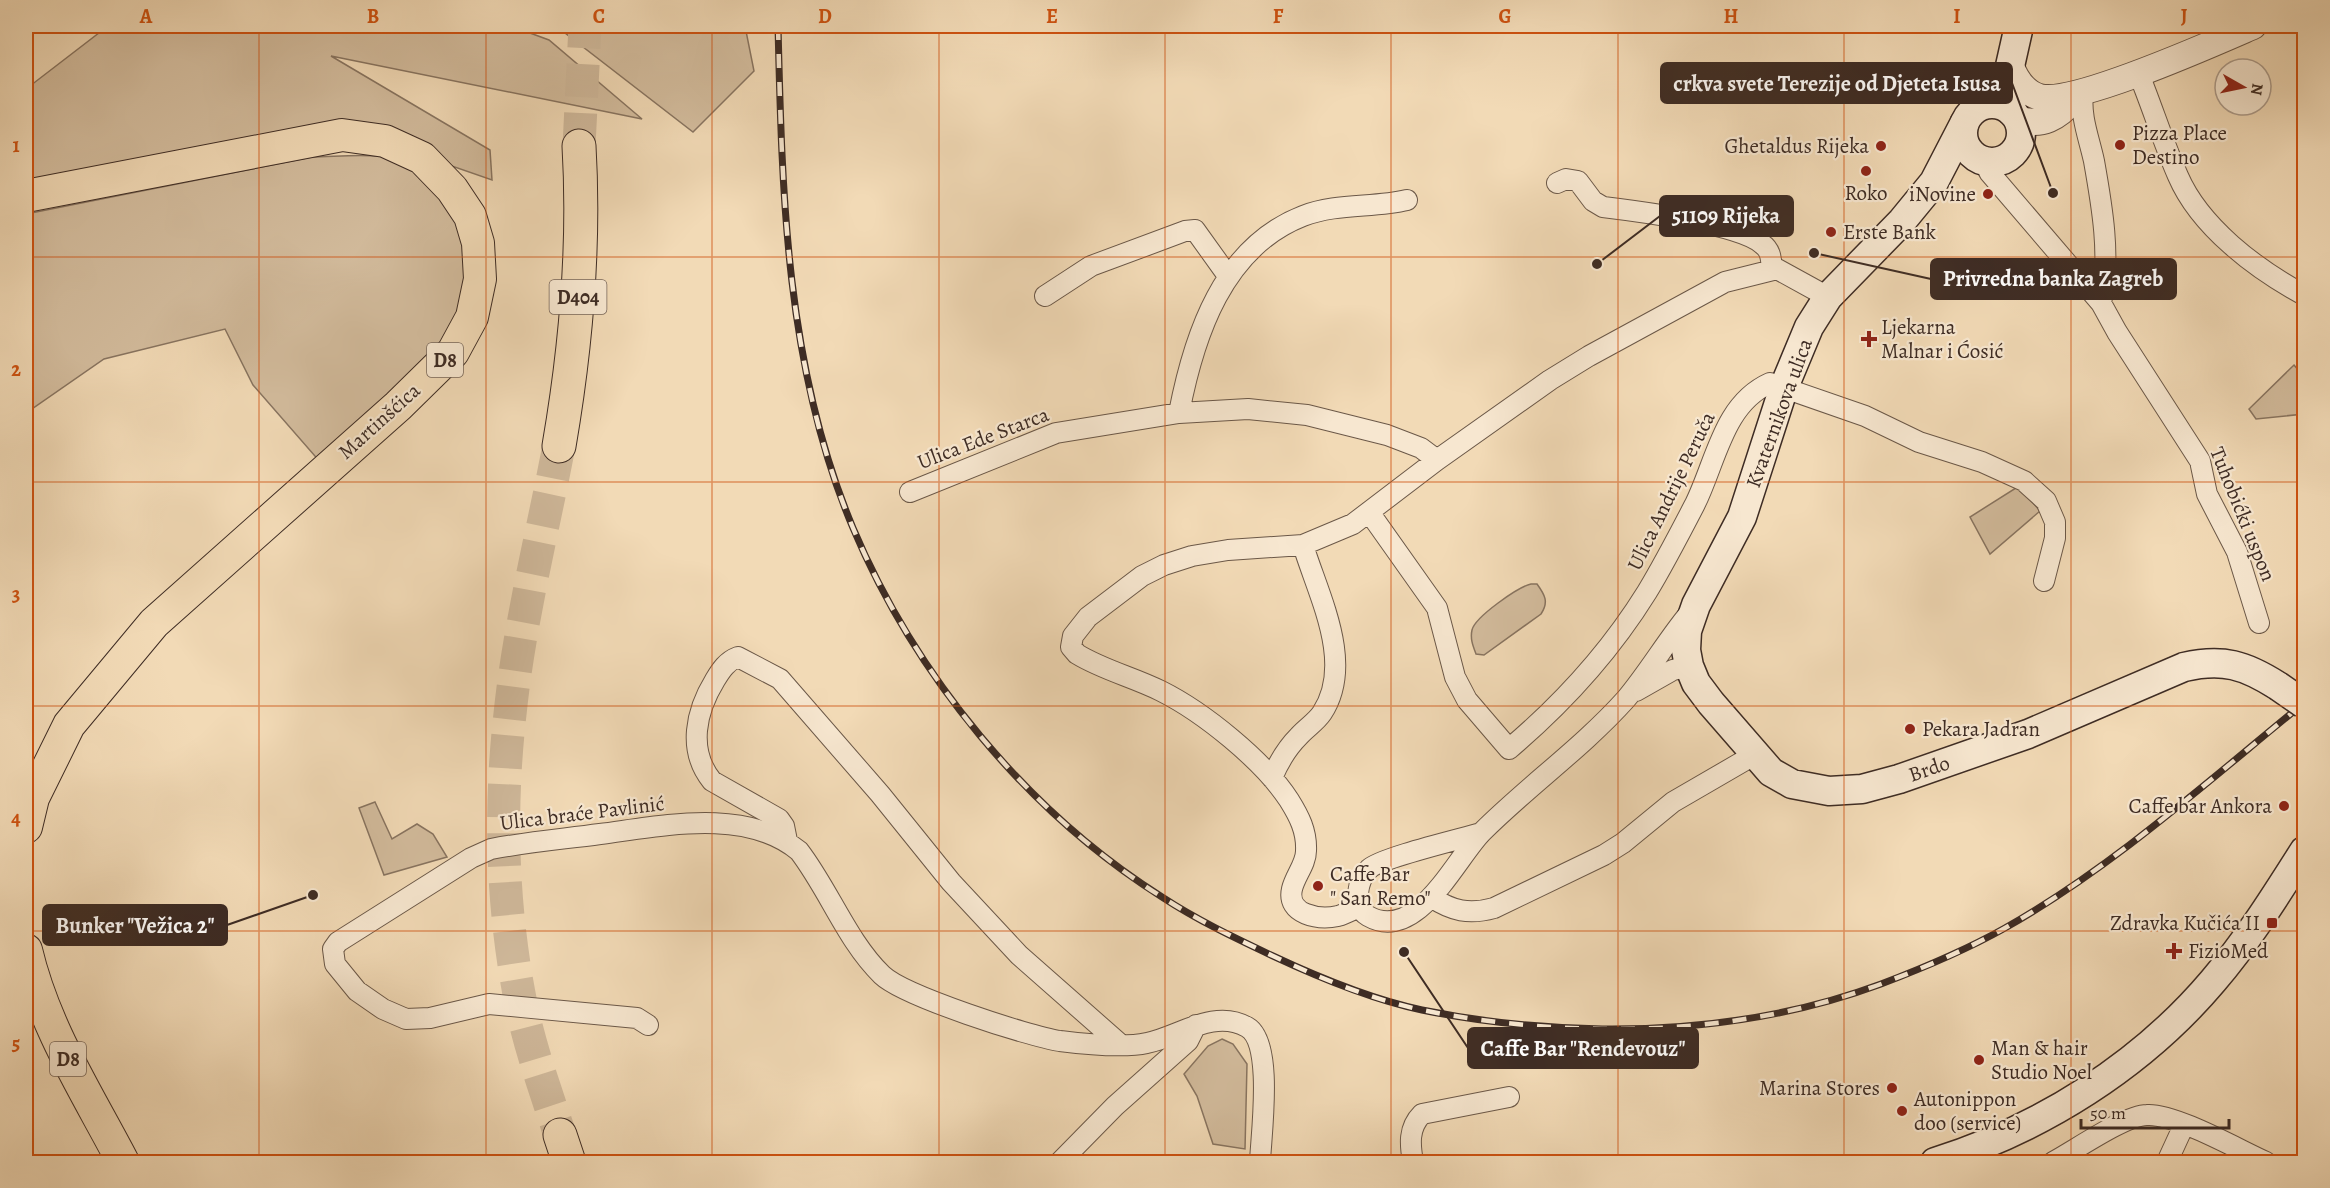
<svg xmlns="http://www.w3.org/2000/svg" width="2330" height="1188" font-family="Alegreya,serif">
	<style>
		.green { fill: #d3bc9d; stroke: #887460; stroke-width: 1.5 }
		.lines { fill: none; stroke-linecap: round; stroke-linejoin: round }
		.trunk-tunnel { stroke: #ceb799; stroke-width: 33; stroke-dasharray: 33 16; stroke-linecap: butt }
		.minor-casing { stroke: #6b5848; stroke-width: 22 }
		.tertiary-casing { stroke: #6b5848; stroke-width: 28 }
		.secondary-casing { stroke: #3e2c24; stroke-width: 31 }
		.primary-casing { stroke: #3e2c24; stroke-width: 34 }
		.trunk-casing { stroke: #3e2c24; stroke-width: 35 }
		.minor { stroke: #f7e7d0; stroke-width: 20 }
		.tertiary { stroke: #f7e7d0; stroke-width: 26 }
		.secondary { stroke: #f7e7d0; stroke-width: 28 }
		.primary { stroke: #f2dab6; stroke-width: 32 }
		.trunk { stroke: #f2dab6; stroke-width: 33 }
		.rail-casing { stroke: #3e2c24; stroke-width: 7 }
		.rail { stroke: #f7e7d0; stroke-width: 4.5; stroke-dasharray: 14; stroke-linecap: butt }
		.secondary-bridge-casing { stroke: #3e2c24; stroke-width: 31; stroke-linecap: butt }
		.secondary-bridge { stroke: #f7e7d0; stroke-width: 28 }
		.grid { fill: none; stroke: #ce5210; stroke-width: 1.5; stroke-opacity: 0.55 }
		.poi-dot { fill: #8f2418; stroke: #f7e7d0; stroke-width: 2 }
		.labels { text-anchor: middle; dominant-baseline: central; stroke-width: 4.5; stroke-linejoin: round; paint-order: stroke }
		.shield { fill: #f7e7d0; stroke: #766458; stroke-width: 1.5 }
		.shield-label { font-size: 20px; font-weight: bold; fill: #3e2c24 }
		.poi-label { font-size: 21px; fill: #3e2c24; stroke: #f7e7d0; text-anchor: start }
		.street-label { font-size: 21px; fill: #3e2c24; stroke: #f7e7d0 }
		.leader { fill: none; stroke: #3e2c24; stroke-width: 2 }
		.callout-dot { fill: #3e2c24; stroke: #f7e7d0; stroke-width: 2 }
		.callout { fill: #3e2c24; stroke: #3e2c24; stroke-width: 2 }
		.callout-label { font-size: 22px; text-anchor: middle; font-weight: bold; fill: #fff }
		.neatline { fill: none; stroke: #ce5210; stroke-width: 2 }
		.grid-label { font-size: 20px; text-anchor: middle; font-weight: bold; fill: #ce5210 }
	</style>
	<rect width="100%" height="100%" fill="#f2dab6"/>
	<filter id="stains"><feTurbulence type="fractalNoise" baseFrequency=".00333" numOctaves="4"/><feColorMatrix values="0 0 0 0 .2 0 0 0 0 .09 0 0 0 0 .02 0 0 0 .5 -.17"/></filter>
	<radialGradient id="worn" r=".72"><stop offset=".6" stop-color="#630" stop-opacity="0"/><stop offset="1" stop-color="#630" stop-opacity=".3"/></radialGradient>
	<path class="green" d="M 108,26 L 511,26 L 549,40 L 642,119 L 331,56 L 490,150 L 492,180 L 328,123 L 26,183 L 26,89 Z
		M 556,26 L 745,26 L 754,71 L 693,132 Z
		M 312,157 C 340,157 379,151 405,163 C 432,175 466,227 467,257 C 468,279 462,304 460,326 L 321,463 L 253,385 L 225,329 L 104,359 L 26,413 L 26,214 Z
		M 2294,365 L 2304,377 L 2304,414 L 2256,419 L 2249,409 Z
		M 2019,486 L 2040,511 L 1990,554 L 1970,517 Z
		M 1531,584 L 1537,584 C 1545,595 1549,602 1541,614 L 1484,655 L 1476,654 C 1473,646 1470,639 1472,630 C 1475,617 1518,587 1531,584 Z
		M 375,802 L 392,839 L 417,824 L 433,834 L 447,857 L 384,875 L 359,808 Z
		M 1222,1039 L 1233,1044 L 1247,1064 L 1245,1149 L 1213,1144 L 1197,1096 L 1184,1074 L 1208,1046 Z"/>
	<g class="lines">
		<path class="trunk-tunnel" d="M 579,146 L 585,26
			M 559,446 C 542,535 519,625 510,714 C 499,811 502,909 521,1004 C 530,1048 546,1092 560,1135"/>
		<g class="minor-casing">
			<path id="minor" d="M 2138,72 C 2152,106 2163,142 2178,176 C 2200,227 2256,269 2304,295
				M 2083,93 C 2080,116 2089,138 2094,161 C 2102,206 2111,257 2101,303
				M 1989,172 L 2101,303 L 2117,332 L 2200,461 L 2207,494 L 2237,552 L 2259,623
				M 1557,183 L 1566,179 L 1578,181 L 1593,201 L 1603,207 C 1636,211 1739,224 1762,244 C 1771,250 1771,259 1772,269
				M 1045,296 L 1091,266 L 1185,231 L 1195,230 L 1228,276
				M 1179,413 C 1194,335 1223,247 1303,216 C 1336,203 1374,208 1407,200
				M 910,492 L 1056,433 L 1179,413 L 1248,409 L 1307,415 L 1387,435 L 1421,448 L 1437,460
				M 1369,512 L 1437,608 L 1455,677 L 1467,700 L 1509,749 C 1561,705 1611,650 1647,592 C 1664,564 1680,533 1695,504 C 1716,462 1723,404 1770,383 L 1865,416 L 1919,442 L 1982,462 L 2024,481 L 2046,501 L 2055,522 L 2055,538 L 2044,581
				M 1636,691 L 1673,670 L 1689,666
				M 1272,778 C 1279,761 1286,749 1299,736 C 1306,728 1316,722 1322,713 C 1355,663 1318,595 1303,545
				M 1481,833 C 1461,839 1380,858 1369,869 C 1362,875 1359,884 1358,893 C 1356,903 1360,911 1368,916 C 1417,944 1456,858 1482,832 C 1528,786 1582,748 1626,699 C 1648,673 1666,642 1688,615
				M 787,841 L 784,826 L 779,819 L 712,781 C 687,750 696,711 715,680 C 721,670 727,661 738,657 L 780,679 L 880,794 L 951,882 L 1019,955 L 1120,1044
				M 1431,897 C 1452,911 1469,915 1494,908 L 1604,855 L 1623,843 L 1673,802 L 1754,755
				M 1359,907 C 1352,910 1345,914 1338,916 C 1319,920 1286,915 1292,889 C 1295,876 1306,864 1306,851 C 1307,831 1299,816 1289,800 C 1263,760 1203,712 1161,691 C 1133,677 1103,670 1077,654 L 1071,647 L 1073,636 L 1088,617 L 1142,576 L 1164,565 L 1192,556 L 1228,550 L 1303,545 L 1353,524 L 1437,460 L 1550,380 L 1589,356 L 1725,282 L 1777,269 L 1828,297
				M 648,1025 L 637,1018 L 616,1016 L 489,1004 L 430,1018 L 406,1019 L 383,1009 L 357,991 L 335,964 L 333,949 L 338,942 L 471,858 L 491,849 C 527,842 563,839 600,834 C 662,826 746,807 799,851 C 829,890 847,941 882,975 C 904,996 1028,1036 1060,1041 C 1084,1044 1124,1048 1147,1043 C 1178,1037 1214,1008 1247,1027 C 1274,1042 1261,1134 1260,1162
				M 1060,1162 L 1115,1106 L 1188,1041 L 1196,1025
				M 1413,1162 C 1410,1145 1408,1128 1422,1114 L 1509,1097
				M 2053,1162 C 2074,1151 2125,1115 2147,1115 C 2174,1113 2239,1150 2266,1162
				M 2167,1162 L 2184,1125"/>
		</g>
		<g class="tertiary-casing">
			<path id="tertiary" d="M 2010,64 C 2015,78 2023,92 2039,97 C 2073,106 2216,42 2253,26
				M 2017,119 C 2049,129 2060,112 2082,93"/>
		</g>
		<g class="secondary-casing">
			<g id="secondary">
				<circle cx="1992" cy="133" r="29"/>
				<path d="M 2012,112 L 2008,75 L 2019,26"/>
				<path id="s1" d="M 1964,124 L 1934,182 L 1902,221 L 1828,297 L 1809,327 L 1784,387 L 1742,517 L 1696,605 L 1687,631 L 1686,650 L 1689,666 L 1696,683 L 1711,703 L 1771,772 L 1792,784 L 1829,791 L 1862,789 L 1899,779 L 2028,734 L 2184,667 C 2223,658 2245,665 2278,686"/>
				<path d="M 1935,1162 C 2041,1129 2141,1066 2213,981 C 2248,940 2276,895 2304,851"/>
			</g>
		</g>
		<g class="primary-casing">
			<path id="primary" d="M 26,196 L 342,135 L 385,141 L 422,158 L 452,189 L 470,216 L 478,243 L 480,279 L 472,317 L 453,352 L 398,406 L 154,623 L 69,725 L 33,798 L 26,827
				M 26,950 C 44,1027 87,1093 123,1162"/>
		</g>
		<g class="trunk-casing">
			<path id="trunk" d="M 559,446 C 576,347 585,247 579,146
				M 560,1135 L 569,1162"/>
		</g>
		<use href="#minor" class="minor"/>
		<use href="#tertiary" class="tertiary"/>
		<use href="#secondary" class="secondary"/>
		<use href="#primary" class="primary"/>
		<use href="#trunk" class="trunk"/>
		<g class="rail-casing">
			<path id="rail" d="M 778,26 C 782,195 786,369 853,528 C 915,675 1027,812 1162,897 C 1197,920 1235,938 1273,956 C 1320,978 1370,999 1422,1010 C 1481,1022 1542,1028 1602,1029 C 1697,1030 1792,1017 1881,984 C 1923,968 1966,950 2005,928 C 2113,867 2208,781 2304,703"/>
		</g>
		<use href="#rail" class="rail"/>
		<g class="secondary-bridge-casing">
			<path id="secondary-bridge" d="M 2278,686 L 2304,704"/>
		</g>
		<use href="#secondary-bridge" class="secondary-bridge"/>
	</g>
	<path class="grid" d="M 259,26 L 259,1162M 486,26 L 486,1162M 712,26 L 712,1162M 939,26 L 939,1162M 1165,26 L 1165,1162M 1391,26 L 1391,1162M 1618,26 L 1618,1162M 1844,26 L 1844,1162M 2071,26 L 2071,1162M 26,257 L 2304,257M 26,482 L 2304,482M 26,706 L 2304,706M 26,931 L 2304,931"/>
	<g class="poi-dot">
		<circle cx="2120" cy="145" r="6"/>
		<circle cx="1881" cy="146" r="6"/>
		<circle cx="1866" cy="171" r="6"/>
		<circle cx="1988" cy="194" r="6"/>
		<circle cx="1831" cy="232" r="6"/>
		<path d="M1866 330h6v6h6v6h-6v6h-6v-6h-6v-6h6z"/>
		<circle cx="1910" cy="729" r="6"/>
		<circle cx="2284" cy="806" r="6"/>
		<circle cx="1318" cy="886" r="6"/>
		<rect x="2266" y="917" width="12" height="12" rx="3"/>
		<path d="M2171 942h6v6h6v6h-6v6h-6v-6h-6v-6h6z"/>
		<circle cx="1979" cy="1060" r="6"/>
		<circle cx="1892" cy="1088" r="6"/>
		<circle cx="1902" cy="1111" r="6"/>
	</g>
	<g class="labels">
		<g class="shield">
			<rect x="549.5" y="280" width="57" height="34" rx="4.5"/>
			<rect x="427" y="343" width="36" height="34" rx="4.5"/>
			<rect x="50" y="1042" width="36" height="34" rx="4.5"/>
		</g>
		<g class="shield-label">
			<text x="578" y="297">D404</text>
			<text x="445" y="360">D8</text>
			<text x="68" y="1059">D8</text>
		</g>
		<g class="poi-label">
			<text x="2132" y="133">Pizza Place<tspan x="2132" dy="24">Destino</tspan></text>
			<text x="1869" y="146" text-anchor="end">Ghetaldus Rijeka</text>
			<text x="1866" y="193" text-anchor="middle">Roko</text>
			<text x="1976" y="194" text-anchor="end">iNovine</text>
			<text x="1843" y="232">Erste Bank</text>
			<text x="1881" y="327">Ljekarna<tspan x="1881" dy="24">Malnar i Ćosić</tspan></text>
			<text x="1922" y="729">Pekara Jadran</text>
			<text x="2272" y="806" text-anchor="end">Caffe bar Ankora</text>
			<text x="1330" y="874">Caffe Bar<tspan x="1330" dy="24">" San Remo"</tspan></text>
			<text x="2260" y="923" text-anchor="end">Zdravka Kučića II</text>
			<text x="2188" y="951">FizioMed</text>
			<text x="1991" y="1048">Man &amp; hair<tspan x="1991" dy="24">Studio Noel</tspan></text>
			<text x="1880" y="1088" text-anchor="end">Marina Stores</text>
			<text x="1914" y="1099">Autonippon<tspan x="1914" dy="24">doo (service)</tspan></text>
		</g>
		<g class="street-label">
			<text transform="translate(1779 413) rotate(-70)">Kvaternikova ulica</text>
			<text transform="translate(379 421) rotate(-42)">Martinšćica</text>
			<text transform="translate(983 438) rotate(-21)">Ulica Ede Starca</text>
			<text transform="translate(1671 491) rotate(-64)">Ulica Andrije Peruča</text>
			<text transform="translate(2243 514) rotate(68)">Tuhobićki uspon</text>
			<text stroke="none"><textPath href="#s1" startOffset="921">Brdo</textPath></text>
			<text transform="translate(582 813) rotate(-7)">Ulica braće Pavlinić</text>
		</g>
	</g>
	<path class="leader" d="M2053 193L2012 83M1597 264L1660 216M1814 253L1931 279M313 895L227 925M1404 952L1468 1048"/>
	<g class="callout-dot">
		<circle cx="2053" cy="193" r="6"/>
		<circle cx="1597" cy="264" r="6"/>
		<circle cx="1814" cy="253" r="6"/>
		<circle cx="313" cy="895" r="6"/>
		<circle cx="1404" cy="952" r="6"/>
	</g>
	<g class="callout">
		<rect x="1661" y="63" width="351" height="40" rx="6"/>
		<rect x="1660" y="196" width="133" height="40" rx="6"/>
		<rect x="1931" y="259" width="245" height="40" rx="6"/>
		<rect x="43" y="905" width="184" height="40" rx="6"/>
		<rect x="1468" y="1028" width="230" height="40" rx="6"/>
	</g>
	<g class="callout-label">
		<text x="1837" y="91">crkva svete Terezije od Djeteta Isusa</text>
		<text x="1726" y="223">51109 Rijeka</text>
		<text x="2053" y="286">Privredna banka Zagreb</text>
		<text x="135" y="933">Bunker "Vežica 2"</text>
		<text x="1583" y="1056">Caffe Bar "Rendevouz"</text>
	</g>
	<rect width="2330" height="1188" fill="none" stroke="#f2dab6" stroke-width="66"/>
	<g transform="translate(2243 87) rotate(99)"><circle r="28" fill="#f7e7d0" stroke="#ad9c8b" stroke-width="1.5"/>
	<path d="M0-4.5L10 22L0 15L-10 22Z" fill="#8f2418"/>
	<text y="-9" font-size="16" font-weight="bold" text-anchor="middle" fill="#3e2c24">N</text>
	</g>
	<path d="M2081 1119v9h148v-9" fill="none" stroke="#3e2c24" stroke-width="3"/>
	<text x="2090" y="1119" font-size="18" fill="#3e2c24" stroke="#f7e7d0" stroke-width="4.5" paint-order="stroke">50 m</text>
	<rect x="33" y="33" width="2264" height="1122" class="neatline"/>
	<g class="grid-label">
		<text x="146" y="23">A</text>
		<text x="373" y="23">B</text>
		<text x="599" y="23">C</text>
		<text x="825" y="23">D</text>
		<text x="1052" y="23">E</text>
		<text x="1278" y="23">F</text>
		<text x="1505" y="23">G</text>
		<text x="1731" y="23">H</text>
		<text x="1957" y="23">I</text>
		<text x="2184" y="23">J</text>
		<text x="16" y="152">1</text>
		<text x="16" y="376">2</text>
		<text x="16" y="601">3</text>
		<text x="16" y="825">4</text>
		<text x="16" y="1050">5</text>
	</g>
	<rect width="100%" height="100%" filter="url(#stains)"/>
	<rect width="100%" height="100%" fill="url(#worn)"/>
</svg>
